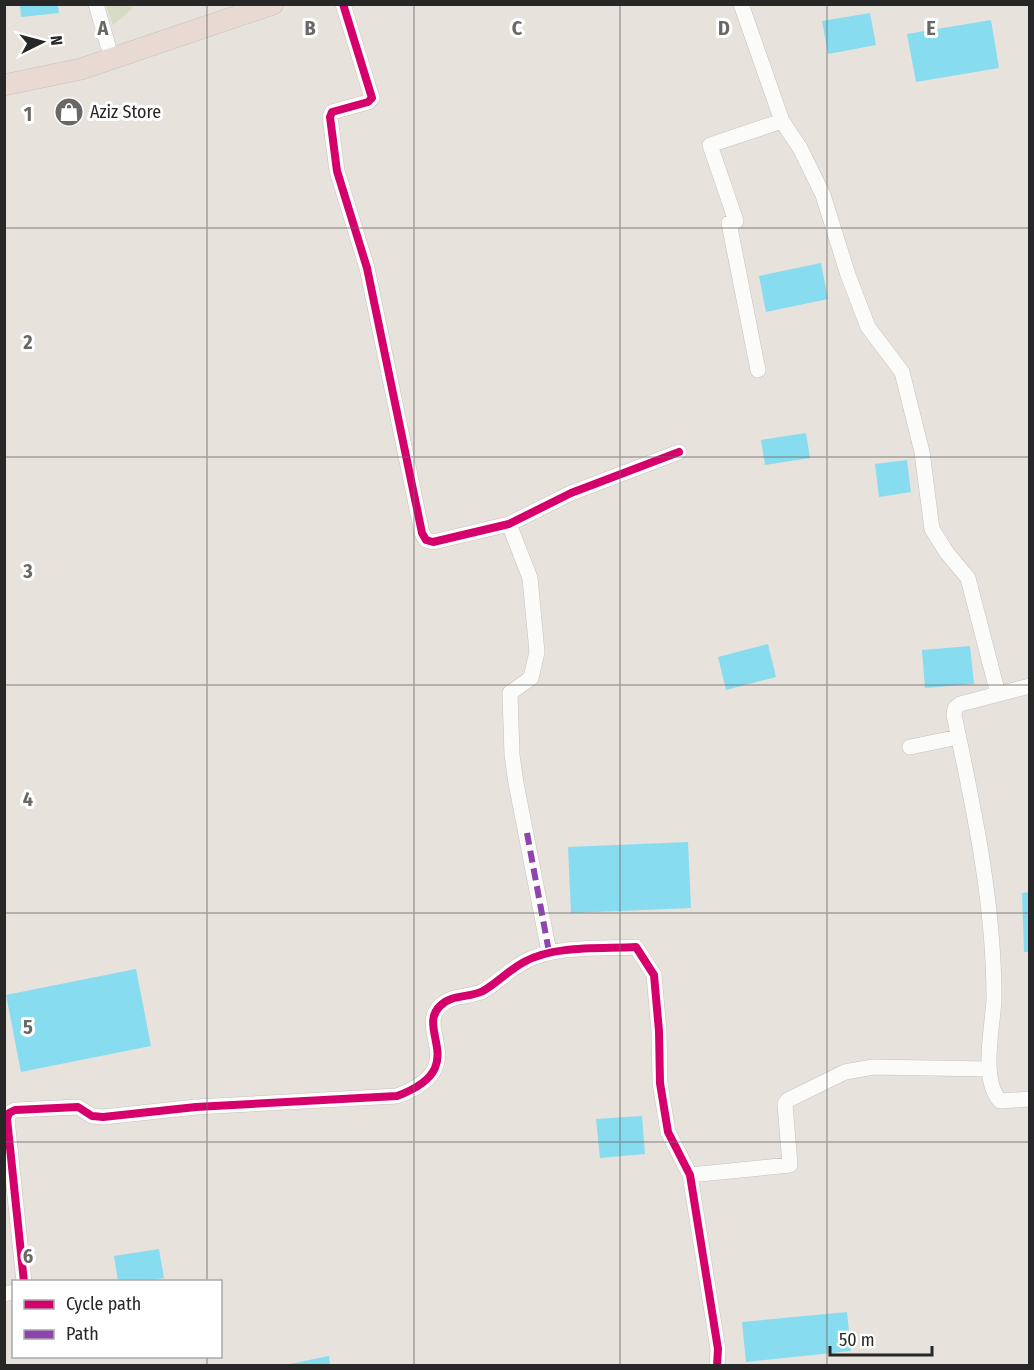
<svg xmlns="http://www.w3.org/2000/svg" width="1034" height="1370" font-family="'Fira Sans Condensed',sans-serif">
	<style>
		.cemetery { fill: #d4dcc2 }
		.water { fill: #88dcf0 }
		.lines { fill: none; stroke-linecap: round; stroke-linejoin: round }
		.minor-casing { stroke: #c3c2c3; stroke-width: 16 }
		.highway-casing { stroke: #c3c1bf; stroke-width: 22 }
		.minor { stroke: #fbfbfa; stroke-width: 15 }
		.highway { stroke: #e8dad2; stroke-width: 21 }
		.quiet { stroke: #8e44ad; stroke-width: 6; stroke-dasharray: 12 6; stroke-linecap: butt }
		.cycleway-casing { stroke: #fff; stroke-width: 11 }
		.cycleway { stroke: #d6006c; stroke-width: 8 }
		.grid { fill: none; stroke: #6a6866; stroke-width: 1.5; stroke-opacity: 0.55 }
		.labels { text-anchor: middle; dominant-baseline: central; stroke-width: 6; stroke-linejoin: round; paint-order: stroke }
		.poi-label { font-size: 18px; fill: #272727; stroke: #fff; text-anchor: start }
		.grid-label { font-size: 20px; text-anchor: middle; font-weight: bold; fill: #6a6866; stroke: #fff; stroke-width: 6; stroke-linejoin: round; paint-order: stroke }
	</style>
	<rect width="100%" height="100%" fill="#e7e2dc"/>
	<path class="cemetery" d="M 106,5 L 131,5 L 132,9 L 113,25 Z"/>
	<path class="water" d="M 20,5 L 58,5 L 59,13 L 21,17 Z
		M 870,13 L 876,45 L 828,54 L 822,21 Z
		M 991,20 L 999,68 L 916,82 L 907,34 Z
		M 821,263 L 828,299 L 766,312 L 759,276 Z
		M 806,433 L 810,458 L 765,465 L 761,440 Z
		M 907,460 L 911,492 L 879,497 L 875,464 Z
		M 768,644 L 776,677 L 726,690 L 718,657 Z
		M 970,646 L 974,684 L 925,688 L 922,650 Z
		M 688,842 L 691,908 L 571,913 L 568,847 Z
		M 1029,892 L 1029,952 L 1024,952 L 1022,893 Z
		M 136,969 L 151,1046 L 21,1072 L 6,995 Z
		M 642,1116 L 645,1154 L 600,1158 L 596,1119 Z
		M 159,1249 L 164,1278 L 140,1281 L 118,1281 L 114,1256 Z
		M 847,1312 L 851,1351 L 746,1362 L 742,1322 Z
		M 329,1356 L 330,1365 L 285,1365 Z"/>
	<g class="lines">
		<g class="minor-casing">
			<path id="minor" d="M 96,4 L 108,46
				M 343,4 L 372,98 L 368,102 L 332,112 L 330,117 L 337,171 L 367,268 L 422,533 L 426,540 L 433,542 L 509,524 L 571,493 L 679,452
				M 741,4 L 782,121 L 800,148 L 823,195 L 848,275 L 868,327 L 902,372 L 922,452 L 932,529 L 947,553 L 968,578 L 998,694
				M 758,370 L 729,223 L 736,221 L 710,145 L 782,121
				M 509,524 L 530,578 L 537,652 L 531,678 L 510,693 L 512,755 L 516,783 L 549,952
				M 1030,686 L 960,704 L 955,708 L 954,715 C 974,809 994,902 994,999 C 993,1026 980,1079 1000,1101 L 1030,1099
				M 910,747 L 959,737
				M 690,1175 L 790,1165 L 785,1104 L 788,1100 L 845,1072 L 873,1067 L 989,1069
				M 24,1282 L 7,1119 L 9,1113 L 15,1110 L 78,1107 L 92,1116 L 103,1117 L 196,1107 L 397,1096 C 472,1068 415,1030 440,1006 C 452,994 469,998 483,991 C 497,983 509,970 524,962 C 554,945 601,949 636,947 L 654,975 L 659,1031 L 660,1083 L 668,1132 L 690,1175 L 718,1349 L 717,1366
				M 4,1294 L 14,1292"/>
		</g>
		<g class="highway-casing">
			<path id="highway" d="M 4,85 L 81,69 L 273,4"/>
		</g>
		<use href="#minor" class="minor"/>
		<use href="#highway" class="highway"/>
		<path class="quiet" d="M 527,833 L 549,952"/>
		<g class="cycleway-casing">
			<path id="cycleway" d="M 343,4 L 372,98 L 368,102 L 332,112 L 330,117 L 337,171 L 367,268 L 422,533 L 426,540 L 433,542 L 509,524 L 571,493 L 679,452
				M 24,1282 L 7,1119 L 9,1113 L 15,1110 L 78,1107 L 92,1116 L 103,1117 L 196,1107 L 397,1096 C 472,1068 415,1030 440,1006 C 452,994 469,998 483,991 C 497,983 509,970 524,962 C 554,945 601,949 636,947 L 654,975 L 659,1031 L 660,1083 L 668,1132 L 690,1175 L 718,1349 L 717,1366"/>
		</g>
		<use href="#cycleway" class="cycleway"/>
	</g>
	<path class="grid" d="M 207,4 L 207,1282M 414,4 L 414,1366M 620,4 L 620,1366M 827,4 L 827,1366M 4,228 L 1030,228M 4,457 L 1030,457M 4,685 L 1030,685M 4,913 L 1030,913M 4,1142 L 1030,1142M 207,1356 L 207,1366"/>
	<defs>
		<g id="shop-disc" transform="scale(1.5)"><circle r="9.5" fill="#6a6866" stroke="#fff"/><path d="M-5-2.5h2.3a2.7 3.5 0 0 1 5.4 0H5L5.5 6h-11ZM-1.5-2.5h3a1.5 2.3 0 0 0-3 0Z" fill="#fff"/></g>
	</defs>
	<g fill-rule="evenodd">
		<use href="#shop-disc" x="69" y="112"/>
	</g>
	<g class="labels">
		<g class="poi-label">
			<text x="90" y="112">Aziz Store</text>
		</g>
	</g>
	<g class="grid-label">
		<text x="103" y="35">A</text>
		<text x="310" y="35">B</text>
		<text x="517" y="35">C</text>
		<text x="724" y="35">D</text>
		<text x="931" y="35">E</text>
		<text x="28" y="121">1</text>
		<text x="28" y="349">2</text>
		<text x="28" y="578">3</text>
		<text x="28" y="806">4</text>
		<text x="28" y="1034">5</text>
		<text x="28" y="1263">6</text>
	</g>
	<rect width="1034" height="1370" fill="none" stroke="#272727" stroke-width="12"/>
	<rect x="12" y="1280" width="210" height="78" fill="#ffffff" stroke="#a9a9a9" stroke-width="1.5"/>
	<rect x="24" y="1300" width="30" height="9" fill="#d6006c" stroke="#a9a9a9" stroke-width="1.5"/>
	<text x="66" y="1310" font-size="18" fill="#272727">Cycle path</text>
	<rect x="24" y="1330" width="30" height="9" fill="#8e44ad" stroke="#a9a9a9" stroke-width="1.5"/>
	<text x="66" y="1340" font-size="18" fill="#272727">Path</text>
	<g transform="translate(42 42) rotate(84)" stroke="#ffffff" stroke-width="4.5" paint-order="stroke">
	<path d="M0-4.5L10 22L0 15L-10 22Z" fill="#272727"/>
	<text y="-9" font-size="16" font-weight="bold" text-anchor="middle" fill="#272727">N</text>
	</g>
	<path d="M830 1346v9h102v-9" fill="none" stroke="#272727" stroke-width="3"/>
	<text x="839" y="1346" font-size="18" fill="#272727" stroke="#ffffff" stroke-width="4.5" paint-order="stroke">50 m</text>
</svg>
